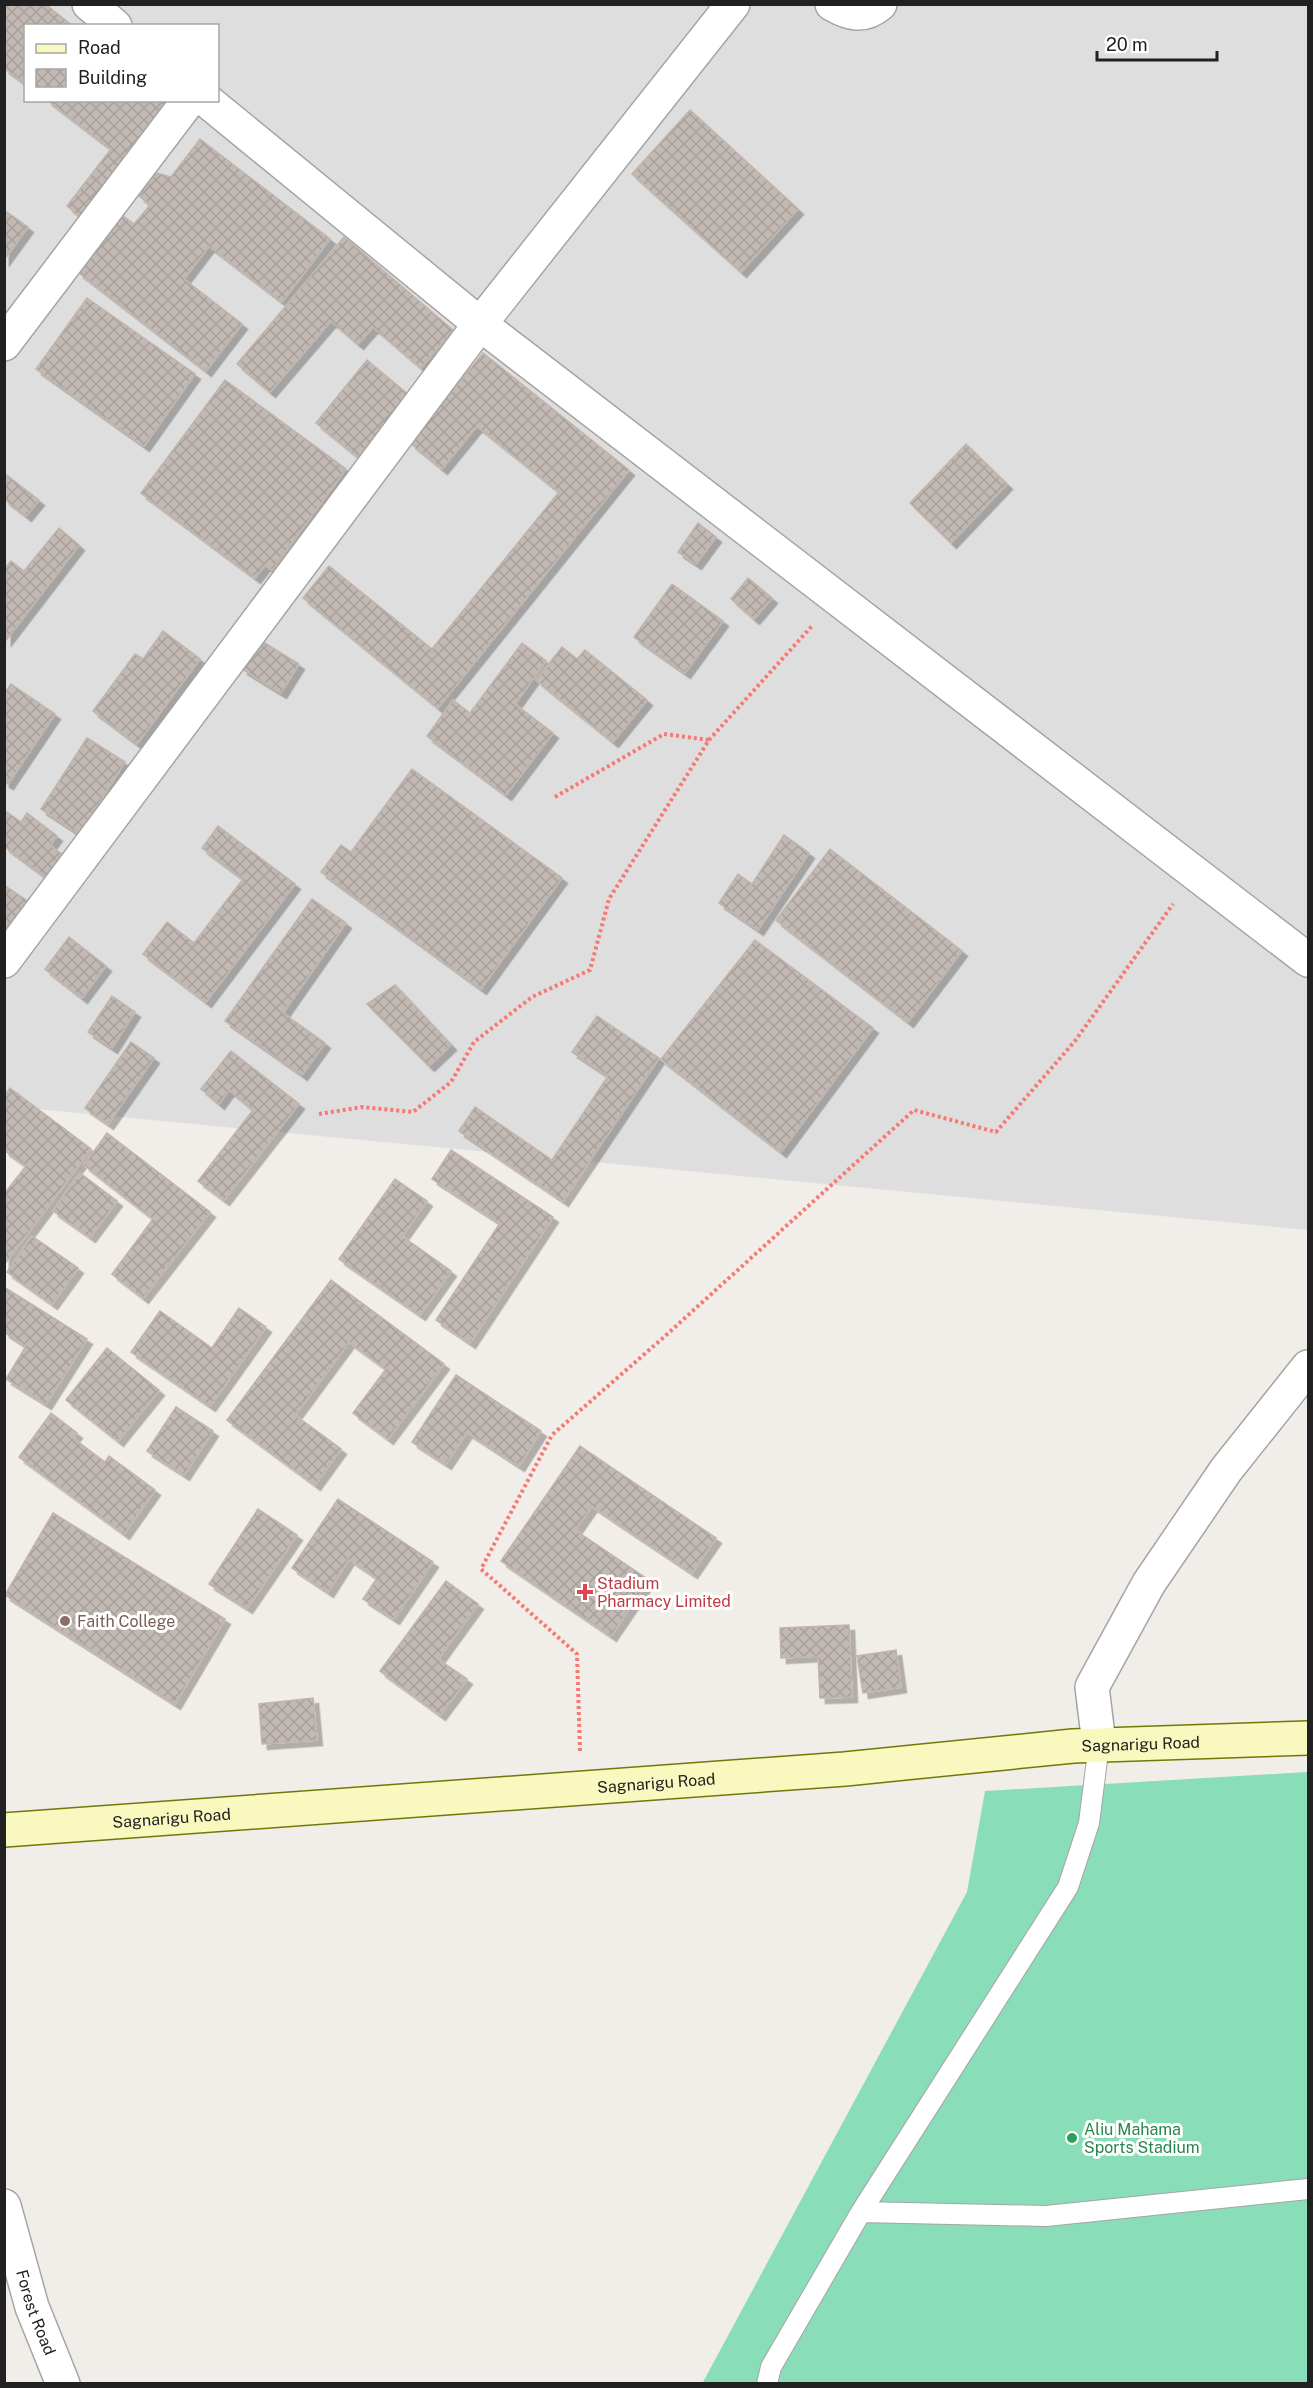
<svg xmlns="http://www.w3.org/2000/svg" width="1313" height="2388" font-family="'Public Sans',sans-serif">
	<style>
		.residential { fill: #dfdede; fill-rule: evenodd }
		.pitch { fill: #89ddb8 }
		.building { fill: url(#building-cross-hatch); stroke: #c2b4aa; stroke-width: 1.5; filter: url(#shadow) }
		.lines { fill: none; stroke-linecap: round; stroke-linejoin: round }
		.service-casing { stroke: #a5a5a5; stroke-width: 22 }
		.minor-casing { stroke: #a5a5a5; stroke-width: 36 }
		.secondary-casing { stroke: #727808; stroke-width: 36 }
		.path { stroke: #f67974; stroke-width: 4; stroke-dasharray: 3 3; stroke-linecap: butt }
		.service { stroke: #fff; stroke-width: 20 }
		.minor { stroke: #fff; stroke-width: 33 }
		.secondary { stroke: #f8f8bf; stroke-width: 33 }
		.health-dot { fill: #e0444e; stroke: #fff; stroke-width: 2 }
		.education-dot { fill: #8d6e63; stroke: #fff; stroke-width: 2 }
		.leisure-dot { fill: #2e9e5b; stroke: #fff; stroke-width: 2 }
		.labels { text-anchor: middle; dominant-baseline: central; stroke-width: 6; stroke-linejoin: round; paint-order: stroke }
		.health-label { font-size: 16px; fill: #be3a42; stroke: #fff; text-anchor: start }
		.education-label { font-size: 16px; fill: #785e54; stroke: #fff; text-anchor: start }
		.street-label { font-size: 16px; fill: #212121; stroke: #fff }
		.leisure-label { font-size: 16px; fill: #27864d; stroke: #fff; text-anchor: start }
	</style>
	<defs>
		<pattern id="building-cross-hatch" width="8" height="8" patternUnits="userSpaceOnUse" patternTransform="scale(1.5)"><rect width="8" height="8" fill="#c2b9b4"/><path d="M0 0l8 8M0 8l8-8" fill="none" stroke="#a69f9a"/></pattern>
		<filter id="shadow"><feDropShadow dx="5.5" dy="5.5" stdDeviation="0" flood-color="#0004"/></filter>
	</defs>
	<rect width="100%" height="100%" fill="#f1ede8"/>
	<path class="residential" d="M 4,5 L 1308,5 L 1308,1230 L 5,1106 ZM 26,26 L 218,26 L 218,100 L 26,100 Z"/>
	<path class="pitch" d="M 1308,1772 L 1308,2383 L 702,2384 L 967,1892 L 985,1791 Z"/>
	<path class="building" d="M 4,4 L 45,4 L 73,26 L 26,26 L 26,84 L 4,68 Z
		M 47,100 L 170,100 L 86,222 L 67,206 L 111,149 Z
		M 690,110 L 798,209 L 741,272 L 632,174 Z
		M 200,139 L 330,239 L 282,302 L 209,246 L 184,279 L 242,324 L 206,371 L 78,272 L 122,215 L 134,224 L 150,205 L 139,196 L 157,173 L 171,177 Z
		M 4,210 L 28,227 L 4,260 Z
		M 344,237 L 453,330 L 421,368 L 373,327 L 358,344 L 331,321 L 270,392 L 237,364 Z
		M 87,298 L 195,374 L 144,446 L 36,369 Z
		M 483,353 L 629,470 L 438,708 L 303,598 L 329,566 L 432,649 L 559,492 L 477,426 L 442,469 L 410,443 Z
		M 367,360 L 409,395 L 358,457 L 316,423 Z
		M 225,380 L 346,469 L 272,570 L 265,565 L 255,578 L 141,493 Z
		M 966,444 L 1007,484 L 951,543 L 910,503 Z
		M 4,473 L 39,500 L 26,516 L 4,499 Z
		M 698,523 L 716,537 L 696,564 L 678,552 Z
		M 59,528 L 79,545 L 6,640 L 4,569 L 11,561 L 24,571 Z
		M 748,578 L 772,598 L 754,619 L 731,599 Z
		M 672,584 L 723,621 L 685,673 L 634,637 Z
		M 163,631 L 200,659 L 137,744 L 93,711 L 135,654 L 143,659 Z
		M 260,640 L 299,664 L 281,693 L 242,669 Z
		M 522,643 L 546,661 L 515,704 L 553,733 L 506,795 L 427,736 L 453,700 L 470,713 Z
		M 562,647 L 577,659 L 585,650 L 647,700 L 613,742 L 536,680 Z
		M 11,684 L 55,714 L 8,784 L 4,782 L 4,694 Z
		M 87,738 L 125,762 L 79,834 L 41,809 Z
		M 412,769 L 562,878 L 481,989 L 321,872 L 341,845 L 351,852 Z
		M 4,810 L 21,822 L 27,813 L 57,836 L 50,845 L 64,856 L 47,878 L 4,846 Z
		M 218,826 L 295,884 L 206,1002 L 143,954 L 167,922 L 194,943 L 243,879 L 202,848 Z
		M 784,835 L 809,853 L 758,930 L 719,903 L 738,874 L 752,884 Z
		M 830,849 L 962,951 L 908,1022 L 776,920 Z
		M 4,885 L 29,902 L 4,935 Z
		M 312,899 L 346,923 L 283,1013 L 325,1043 L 302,1075 L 225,1021 Z
		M 69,937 L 106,966 L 82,998 L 45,969 Z
		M 755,940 L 873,1028 L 781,1152 L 661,1059 Z
		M 395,985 L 451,1045 L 429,1066 L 367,1004 Z
		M 112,996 L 135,1012 L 112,1048 L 88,1032 Z
		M 597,1016 L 659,1058 L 563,1201 L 459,1131 L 475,1107 L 552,1160 L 608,1076 L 572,1052 Z
		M 131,1042 L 154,1058 L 108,1124 L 85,1108 Z
		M 231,1051 L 299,1104 L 224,1200 L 198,1181 L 253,1110 L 229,1090 L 219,1104 L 201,1089 Z
		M 10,1088 L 91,1149 L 4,1265 L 4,1194 L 26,1166 L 4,1150 L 4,1096 Z
		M 107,1133 L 210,1212 L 143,1298 L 112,1274 L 153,1219 L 84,1165 Z
		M 451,1150 L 553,1217 L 470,1343 L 436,1320 L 500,1223 L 432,1179 Z
		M 80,1173 L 117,1201 L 90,1237 L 53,1211 Z
		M 395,1179 L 427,1201 L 402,1236 L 451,1271 L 420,1315 L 339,1259 Z
		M 32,1236 L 78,1268 L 52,1304 L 7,1272 Z
		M 331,1280 L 444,1364 L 388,1439 L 353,1413 L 386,1369 L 349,1342 L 295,1415 L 341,1449 L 315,1485 L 227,1420 Z
		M 4,1287 L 87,1339 L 46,1404 L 6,1379 L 26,1346 L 4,1332 Z
		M 239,1308 L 266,1327 L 210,1406 L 131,1352 L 160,1311 L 212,1348 Z
		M 107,1348 L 159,1390 L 118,1441 L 66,1400 Z
		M 456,1375 L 541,1431 L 519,1466 L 467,1432 L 446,1464 L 412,1442 Z
		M 176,1407 L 213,1431 L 184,1475 L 147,1451 Z
		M 51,1413 L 77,1433 L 73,1438 L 105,1462 L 109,1456 L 155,1490 L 124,1534 L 19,1457 Z
		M 580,1446 L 716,1538 L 692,1573 L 592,1506 L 575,1530 L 649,1580 L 611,1636 L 501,1561 Z
		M 338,1499 L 433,1562 L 394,1619 L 363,1599 L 377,1578 L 349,1559 L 328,1592 L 292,1568 Z
		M 258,1509 L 297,1535 L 247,1608 L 209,1584 Z
		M 53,1513 L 225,1619 L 175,1704 L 5,1595 Z
		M 446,1581 L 478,1604 L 438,1659 L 467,1679 L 440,1715 L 380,1671 Z
		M 849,1625 L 852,1697 L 820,1698 L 818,1656 L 781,1658 L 780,1628 Z
		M 896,1650 L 901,1687 L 863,1693 L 857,1656 Z
		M 313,1698 L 317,1740 L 262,1744 L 259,1704 Z"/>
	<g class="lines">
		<g class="service-casing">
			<path id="service" d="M 861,2212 L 1046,2216 L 1308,2189
				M 767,2384 L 771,2367 L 861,2212 L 1068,1887 L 1089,1823 L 1099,1744"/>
		</g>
		<g class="minor-casing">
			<g id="minor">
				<path d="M 89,4 L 115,26"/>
				<path d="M 832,4 C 849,14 864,18 880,4"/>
				<path d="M 206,100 L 480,324 L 1308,960"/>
				<path d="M 4,344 L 189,100"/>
				<path d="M 4,961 L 480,324 L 733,4"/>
				<path d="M 1099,1744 L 1092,1687 L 1149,1583 L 1226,1470 L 1308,1367"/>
				<path id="s1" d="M 4,2206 L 32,2307 L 63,2384"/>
			</g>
		</g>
		<g class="secondary-casing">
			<g id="secondary">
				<path id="s2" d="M 4,1830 L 845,1769 L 1073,1746 L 1308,1738"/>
			</g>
		</g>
		<path class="path" d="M 555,797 L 664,734 L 709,740
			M 319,1114 L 362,1107 L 413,1112 L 451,1082 L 474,1042 L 532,997 L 590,970 L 609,899 L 709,740 L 812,626
			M 580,1751 L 577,1654 L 481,1569 L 552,1435 L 664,1337 L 914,1110 L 996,1132 L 1075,1041 L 1173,904"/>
		<use href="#service" class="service"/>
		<use href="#minor" class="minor"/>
		<use href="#secondary" class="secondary"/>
	</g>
	<path class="health-dot" d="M582 1583h6v6h6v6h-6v6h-6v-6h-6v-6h6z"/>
	<circle class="education-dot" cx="65" cy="1621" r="6"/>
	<circle class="leisure-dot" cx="1072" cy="2138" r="6"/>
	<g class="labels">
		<g class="health-label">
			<text x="597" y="1583">Stadium<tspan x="597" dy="18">Pharmacy Limited</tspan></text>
		</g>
		<g class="education-label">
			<text x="77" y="1621">Faith College</text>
		</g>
		<g class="street-label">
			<text stroke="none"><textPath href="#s2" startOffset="1140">Sagnarigu Road</textPath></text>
			<text stroke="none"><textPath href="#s2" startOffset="654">Sagnarigu Road</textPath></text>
			<text stroke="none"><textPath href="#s2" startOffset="168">Sagnarigu Road</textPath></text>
			<text stroke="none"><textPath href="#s1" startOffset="111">Forest Road</textPath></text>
		</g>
		<g class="leisure-label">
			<text x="1084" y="2129">Aliu Mahama<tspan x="1084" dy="18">Sports Stadium</tspan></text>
		</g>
	</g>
	<rect width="1313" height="2388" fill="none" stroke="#212121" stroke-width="12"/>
	<rect x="24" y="24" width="195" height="78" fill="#ffffff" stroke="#a6a6a6" stroke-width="1.5"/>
	<rect x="36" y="44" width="30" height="9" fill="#f8f8bf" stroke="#a6a6a6" stroke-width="1.5"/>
	<text x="78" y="54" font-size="18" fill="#212121">Road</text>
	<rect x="36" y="69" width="30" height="18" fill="url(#building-cross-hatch)" stroke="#a6a6a6" stroke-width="1.5"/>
	<text x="78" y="84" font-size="18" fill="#212121">Building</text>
	<path d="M1097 51v9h120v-9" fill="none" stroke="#212121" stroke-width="3"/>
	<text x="1106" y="51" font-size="18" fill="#212121" stroke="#ffffff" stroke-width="4.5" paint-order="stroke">20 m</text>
</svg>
